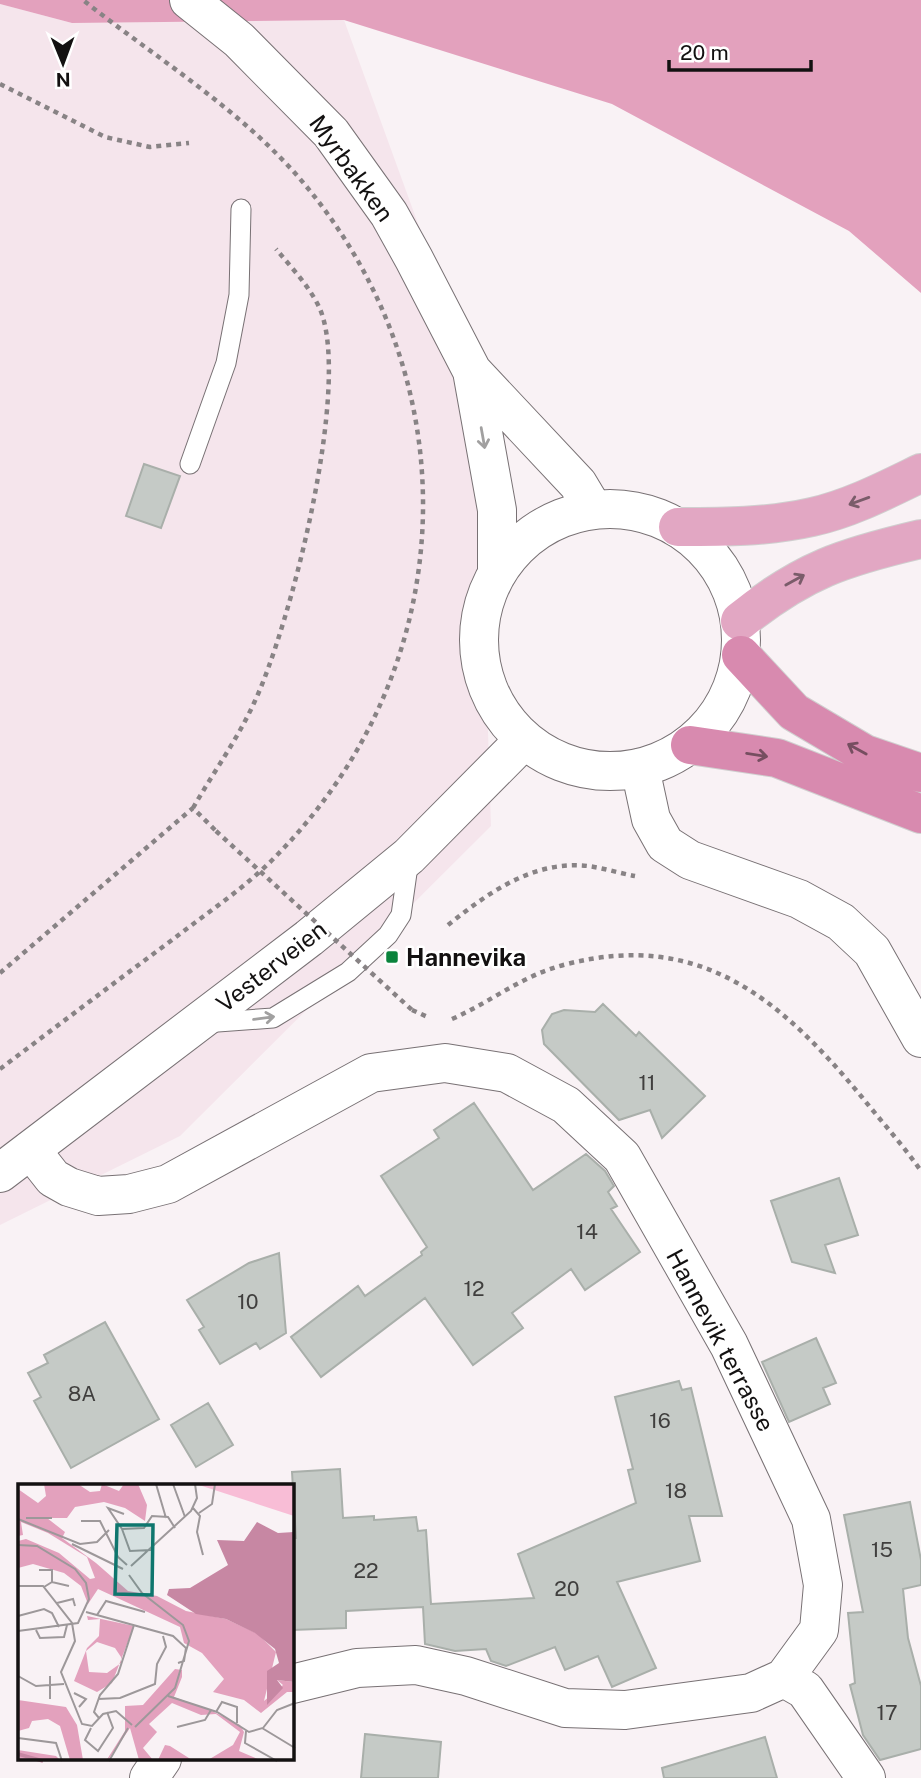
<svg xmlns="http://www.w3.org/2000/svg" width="921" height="1778" font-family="'Public Sans',sans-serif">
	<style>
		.built { fill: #f5e5ec }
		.forest { fill: #e3a1bd }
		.building { fill: #c5cac6; stroke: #a9afaa; stroke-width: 2 }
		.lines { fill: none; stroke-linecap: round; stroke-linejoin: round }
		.service-casing { stroke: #787174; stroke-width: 21 }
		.minor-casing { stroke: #787174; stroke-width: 40 }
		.tertiary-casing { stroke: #787174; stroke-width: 40 }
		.primary-casing { stroke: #d0cfcf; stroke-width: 40 }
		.trunk-casing { stroke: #d0cfcf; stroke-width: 40 }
		.path { stroke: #888385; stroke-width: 4.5; stroke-dasharray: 5 5; stroke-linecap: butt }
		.service { stroke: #fff; stroke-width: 19 }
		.minor { stroke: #fff; stroke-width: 38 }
		.tertiary { stroke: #fff; stroke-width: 38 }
		.primary { stroke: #e2a7c3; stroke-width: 38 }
		.trunk { stroke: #d88aaf; stroke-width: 38 }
		.path-bridge { stroke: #888385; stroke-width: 4.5; stroke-dasharray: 5 5; stroke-linecap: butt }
		.oneway { stroke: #a1a0a0 }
		.oneway2 { stroke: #7a5c6a }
		.oneway3 { stroke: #764e60 }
		.poi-dot { fill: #0a833c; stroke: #fff; stroke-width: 2.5 }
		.labels { text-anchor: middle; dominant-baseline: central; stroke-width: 5; stroke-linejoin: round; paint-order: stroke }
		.number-label { font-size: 21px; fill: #403f3e }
		.street-label { font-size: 24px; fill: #131111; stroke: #fff }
		.poi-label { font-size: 24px; font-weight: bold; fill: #131111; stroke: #fff; text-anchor: start }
		.inset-river { fill: none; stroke: #c787a3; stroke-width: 3.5 }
		.inset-road { fill: none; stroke: #9d989a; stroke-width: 2 }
		.view { fill: #0f766e; fill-opacity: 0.15; stroke: #0f766e; stroke-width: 3.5 }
		.inset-edge { fill: none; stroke: #131111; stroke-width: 3.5 }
	</style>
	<rect width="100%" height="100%" fill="#f9f2f5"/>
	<path class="built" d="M 0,4 L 72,23 L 344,20 L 477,386 L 491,826 L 180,1136 L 0,1225 Z"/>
	<path class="forest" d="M 0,0 L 921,0 L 921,293 L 849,231 L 612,104 L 344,20 L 72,23 L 0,4 Z"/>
	<path class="building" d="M 144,464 L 180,476 L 161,528 L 126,516 Z
		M 603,1004 L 636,1036 L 639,1032 L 705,1096 L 662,1138 L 650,1110 L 619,1120 L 544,1044 L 542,1030 L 552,1014 L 564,1010 L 595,1012 Z
		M 474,1103 L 533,1190 L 586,1154 L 605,1171 L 614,1186 L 608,1192 L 617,1206 L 611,1209 L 640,1252 L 585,1290 L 571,1269 L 512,1313 L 523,1328 L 473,1365 L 425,1298 L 321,1377 L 291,1337 L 358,1286 L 365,1296 L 422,1255 L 421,1252 L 427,1247 L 381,1176 L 439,1138 L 434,1130 Z
		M 839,1178 L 858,1235 L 825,1245 L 835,1273 L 792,1262 L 771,1201 Z
		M 279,1253 L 286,1333 L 260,1349 L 256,1343 L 220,1364 L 199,1330 L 204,1327 L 187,1300 L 249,1263 Z
		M 105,1322 L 159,1419 L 71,1468 L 34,1401 L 41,1397 L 28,1373 L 48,1363 L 44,1355 Z
		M 816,1338 L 836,1383 L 823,1388 L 830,1404 L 789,1422 L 762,1362 Z
		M 679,1381 L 682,1390 L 691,1388 L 722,1516 L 689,1516 L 700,1561 L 617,1582 L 656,1668 L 612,1687 L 598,1656 L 565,1670 L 555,1647 L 506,1666 L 491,1661 L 486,1649 L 455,1651 L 425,1644 L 423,1607 L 346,1611 L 346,1628 L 292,1630 L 292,1538 L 296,1538 L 292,1472 L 340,1469 L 343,1518 L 374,1516 L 374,1520 L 416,1517 L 418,1531 L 426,1530 L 431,1604 L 534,1598 L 518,1554 L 636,1503 L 628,1470 L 633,1469 L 615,1397 Z
		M 208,1403 L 233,1445 L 196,1467 L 171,1425 Z
		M 910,1502 L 921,1560 L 921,1585 L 903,1589 L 908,1638 L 921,1686 L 921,1749 L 880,1760 L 863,1735 L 850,1685 L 855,1683 L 848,1613 L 863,1612 L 844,1515 Z
		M 365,1734 L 441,1742 L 438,1778 L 361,1778 Z
		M 765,1737 L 777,1778 L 664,1778 L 662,1768 Z"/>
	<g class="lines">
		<g class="service-casing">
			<path id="service" d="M 190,464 L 226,363 L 239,295 L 241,209
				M 204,1023 L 273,1018 L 348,972 L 388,935 L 401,915 L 409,859"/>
		</g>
		<g class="minor-casing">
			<path id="minor" d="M 640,768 L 651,819 L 665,844 L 690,860 L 799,899 L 841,922 L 872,951 L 921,1038
				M 31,1150 L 53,1178 L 69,1187 L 98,1196 L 129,1194 L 168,1184 L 371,1073 L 445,1063 L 507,1073 L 566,1105 L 622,1157 L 729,1345 L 811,1519 L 823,1585 L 819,1630 L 784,1678 L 751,1693 L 625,1710 L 565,1708 L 466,1676 L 416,1665 L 357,1668 L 292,1684
				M 784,1678 L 805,1690 L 866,1778
				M 149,1778 L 162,1759"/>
		</g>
		<g class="tertiary-casing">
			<path id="tertiary" d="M 189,0 L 239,40 L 331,133 L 389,214 L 414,259 L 472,371 L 497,510 L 497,571
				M 472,371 L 578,484 L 593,509
				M479 640a131 131 0 1 1 262 0a131 131 0 1 1-262 0Z
				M 0,1173 L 309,938 L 409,856 L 524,740"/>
		</g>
		<g class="primary-casing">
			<path id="primary" d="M 678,527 C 723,527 768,527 812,517 C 849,509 886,490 921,473
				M 740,621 C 803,570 844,557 921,539"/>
		</g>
		<g class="trunk-casing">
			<path id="trunk" d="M 741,655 L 794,712 L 865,754 L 921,773
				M 690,745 L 777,758 L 921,814"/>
		</g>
		<path class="path" d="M 0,84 L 105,137 L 150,147 L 189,143
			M 193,808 C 213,773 237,740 254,703 C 290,627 352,386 320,309 C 310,287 291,267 276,249
			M 448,925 C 488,893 533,860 588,866 C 603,868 619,873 635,876
			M 0,973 L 193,808 L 216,831
			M 412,1010 L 430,1018
			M 452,1019 C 493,1001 522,975 567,964 C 701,930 781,1000 861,1096 C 881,1121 903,1145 921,1171
			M 0,1069 C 57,1026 114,983 172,940 C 208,912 248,886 279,853 C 460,667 472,386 306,186 C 245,112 157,59 83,0"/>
		<use href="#service" class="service"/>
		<use href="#minor" class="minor"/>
		<use href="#tertiary" class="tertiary"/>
		<use href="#primary" class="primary"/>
		<use href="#trunk" class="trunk"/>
		<path class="path-bridge" d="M 216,831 L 412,1010"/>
	</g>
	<defs><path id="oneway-shaft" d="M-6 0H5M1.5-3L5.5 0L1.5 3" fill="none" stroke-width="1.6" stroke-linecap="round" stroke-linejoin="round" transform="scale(1.75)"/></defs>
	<g class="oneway">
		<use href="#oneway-shaft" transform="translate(483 438) rotate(80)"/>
		<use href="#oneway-shaft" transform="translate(264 1018) rotate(-8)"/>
	</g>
	<g class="oneway2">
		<use href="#oneway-shaft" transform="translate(859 501) rotate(160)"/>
		<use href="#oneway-shaft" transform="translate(795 580) rotate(-29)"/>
	</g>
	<g class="oneway3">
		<use href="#oneway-shaft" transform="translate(857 749) rotate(-151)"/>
		<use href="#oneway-shaft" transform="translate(757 755) rotate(9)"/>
	</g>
	<rect class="poi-dot" x="385" y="950" width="14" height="14" rx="3.5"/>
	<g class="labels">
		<g class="number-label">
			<text x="647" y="1082">11</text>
			<text x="587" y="1231">14</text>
			<text x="474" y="1288">12</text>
			<text x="248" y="1301">10</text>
			<text x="82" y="1393">8A</text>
			<text x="660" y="1420">16</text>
			<text x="676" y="1490">18</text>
			<text x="882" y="1549">15</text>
			<text x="366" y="1570">22</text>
			<text x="567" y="1588">20</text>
			<text x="887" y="1712">17</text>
		</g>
		<g class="street-label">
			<text transform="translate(352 168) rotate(54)">Myrbakken</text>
			<text transform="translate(271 966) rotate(-38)">Vesterveien</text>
			<text transform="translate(721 1340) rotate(62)">Hannevik terrasse</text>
		</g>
		<g class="poi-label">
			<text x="406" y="957">Hannevika</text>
		</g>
	</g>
	<g transform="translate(18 1484)">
		<rect width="276" height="276" fill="#f9f2f5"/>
		<path d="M 178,0 L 276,0 L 276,32 Z" fill="#f8bdd6"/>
		<path d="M 26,0 L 60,0 L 72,8 L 82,7 L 84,0 L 101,7 L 106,0 L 120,0 L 129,21 L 127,37 L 107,24 L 86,18 L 57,23 L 49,34 L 29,34 L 47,48 L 44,54 L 78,79 L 110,107 L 139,112 L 168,127 L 208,135 L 240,150 L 258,168 L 246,217 L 265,201 L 259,196 L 276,198 L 276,208 L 269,208 L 243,229 L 226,216 L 195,208 L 206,195 L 184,169 L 166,159 L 162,143 L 80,105 L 70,120 L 63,102 L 46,89 L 15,80 L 0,84 L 0,57 L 8,55 L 41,69 L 72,95 L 77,94 L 69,73 L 30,49 L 3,38 L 5,51 L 0,52 L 0,5 L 20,19 L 28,12 ZM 69,132 L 116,142 L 94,199 L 79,208 L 56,197 L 69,164 L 81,152 L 82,135 L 70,136 ZM 79,158 L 97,164 L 103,173 L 103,179 L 89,189 L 71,188 L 68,167 ZM 157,185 L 164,186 L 164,193 L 156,213 L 194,227 L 222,241 L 226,248 L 221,267 L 242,276 L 190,276 L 215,261 L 222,248 L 198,230 L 183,231 L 154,219 L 131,240 L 139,248 L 125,264 L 135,276 L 121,276 L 112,244 L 90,276 L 88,277 L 107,247 L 107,222 L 125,221 ZM 0,216 L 48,223 L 59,241 L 65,276 L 52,276 L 42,242 L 30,235 L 14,237 L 11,244 L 0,247 ZM 147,261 L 152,262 L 174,276 L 140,276 ZM 0,266 L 38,272 L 42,276 L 2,276 Z" fill="#e3a1bd" fill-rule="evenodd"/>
		<path d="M 239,38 L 260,49 L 276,48 L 276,198 L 259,196 L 265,204 L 249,221 L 249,187 L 261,179 L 257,165 L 237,149 L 208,135 L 178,130 L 149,111 L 151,105 L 172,104 L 210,81 L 199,56 L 226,57 Z" fill="#c787a3"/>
		<path class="inset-river" d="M 0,270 L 25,277"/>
		<path class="inset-road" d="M 138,0 L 148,34M 155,0 L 167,33M 175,24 L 182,32 L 179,48 L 185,71M 181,29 L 194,20 L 197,0M 8,34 L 34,34M 0,35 L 62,60 L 79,58 L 91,46M 63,37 L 82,37 L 100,73 L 109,81M 104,45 L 126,44 L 134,32 L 150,33 L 157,44M 104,45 L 112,67 L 133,66M 104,45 L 90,24 L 106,30M 54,60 L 105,85M 0,61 L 19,62 L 57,85 L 68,99 L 71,115 L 60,139 L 0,147M 113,82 L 173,27 L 179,14 L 177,0M 21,86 L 34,86 L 34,98M 111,91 L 124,109 L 165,141 L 171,157 L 157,204 L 117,243M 0,102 L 25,102 L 54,139 L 57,157 L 43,188 L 64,240 L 74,242 L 85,230 L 98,227 L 114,241M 26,103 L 34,98 L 51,102M 39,119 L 55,115 L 57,122M 68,128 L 155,152 L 168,164 L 166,177 L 160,179M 79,131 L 88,117 L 127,128M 0,132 L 26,125 L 34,129 L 41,143M 18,146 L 22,154 L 46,153 L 49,141M 0,192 L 18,202 L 46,200M 32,192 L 32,215M 56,209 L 68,215 L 61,223M 150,212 L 199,228 L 231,248 L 245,244 L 259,226 L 277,219M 80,215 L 102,214 L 137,200 L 139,180 L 148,163 L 145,152M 198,228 L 204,218 L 219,223 L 219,239M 81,234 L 76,228 L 82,211 L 100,190 L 116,141M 159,243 L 187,236 L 193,226M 73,244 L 67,256 L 80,267 L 95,244 L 89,228M 244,244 L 277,264M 228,247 L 227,259 L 259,277M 0,254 L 38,259 L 44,277M 91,277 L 110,244"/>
		<path class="view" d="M 99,41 L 135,41 L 134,111 L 97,110 Z"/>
		<rect width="276" height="276" class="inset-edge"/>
	</g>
	<g transform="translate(63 63) rotate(179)" stroke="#ffffff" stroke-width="5" paint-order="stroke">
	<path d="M0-5L12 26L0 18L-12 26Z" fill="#131111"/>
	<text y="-10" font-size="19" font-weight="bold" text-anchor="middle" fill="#131111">N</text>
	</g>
	<path d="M669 60v10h142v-10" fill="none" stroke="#131111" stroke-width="3.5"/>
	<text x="680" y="60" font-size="21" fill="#131111" stroke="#ffffff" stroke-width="5" paint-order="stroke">20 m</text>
</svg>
